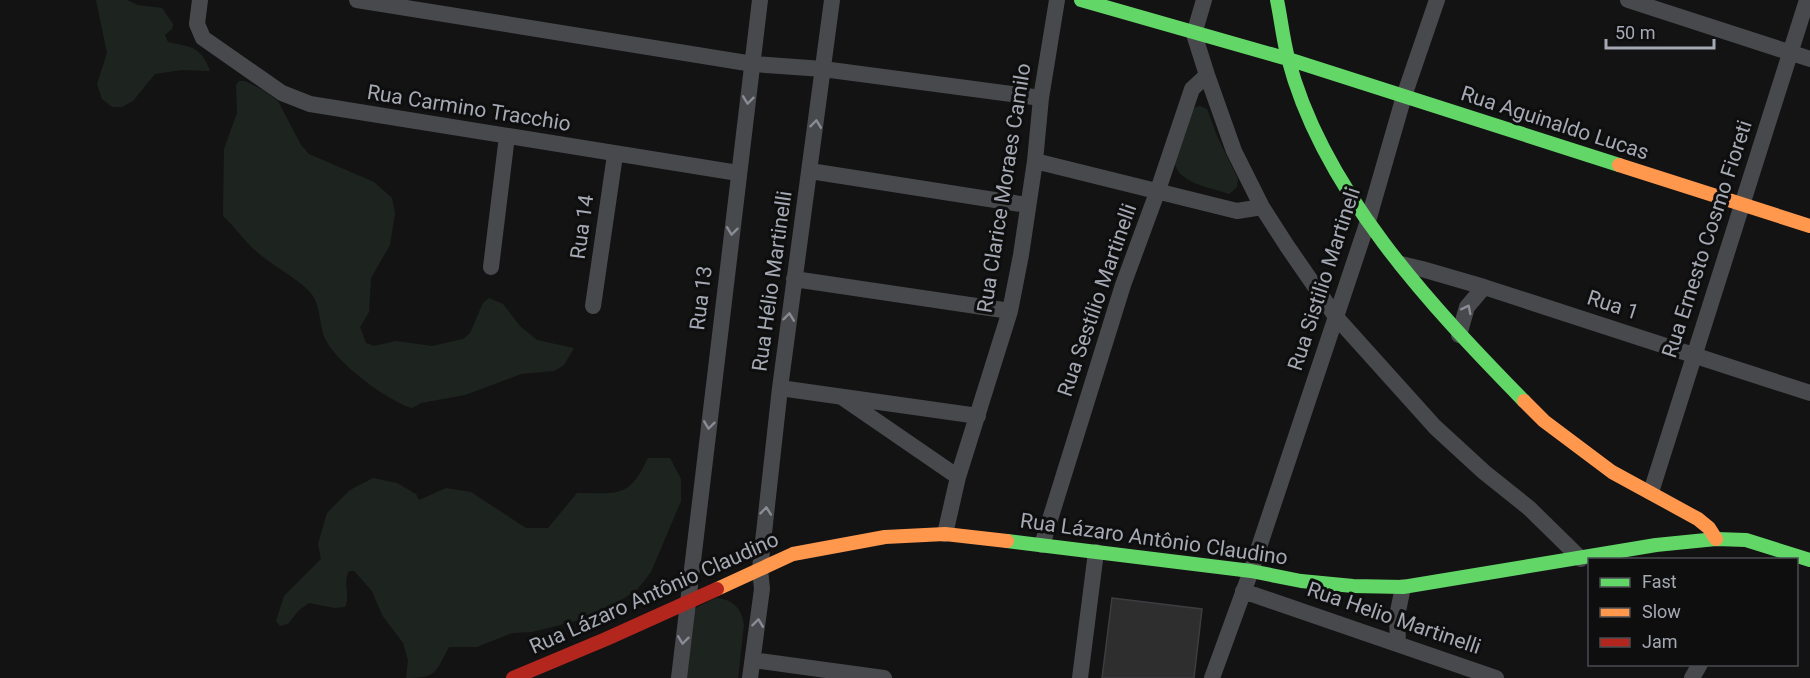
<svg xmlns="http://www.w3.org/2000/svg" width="1810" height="678" font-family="Roboto,sans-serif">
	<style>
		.green { fill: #1d241f }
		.building { fill: #2e2e2f; stroke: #3c3d40; stroke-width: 1.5 }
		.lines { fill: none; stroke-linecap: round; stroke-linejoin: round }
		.street { stroke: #48494c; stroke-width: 16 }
		.fast { stroke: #63d668; stroke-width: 14 }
		.slow { stroke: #ff974d; stroke-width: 14 }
		.jam { stroke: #b3261e; stroke-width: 14 }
		.oneway { stroke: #898c95 }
		.labels { text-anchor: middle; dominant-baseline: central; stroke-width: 6; stroke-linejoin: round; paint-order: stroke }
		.street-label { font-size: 21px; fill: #a5a9b4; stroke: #0e0e0f }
	</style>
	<rect width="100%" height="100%" fill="#131314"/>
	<path class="green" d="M 96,0 L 127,0 L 138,5 L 162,8 L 173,24 L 172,29 L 165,35 L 168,42 C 191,47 201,46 210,71 L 182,70 L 155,74 L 133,101 L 122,107 L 112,107 L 102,99 L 97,84 L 107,53 Z
		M 239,81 L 245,81 L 263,90 L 278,101 L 301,145 L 309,154 L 374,182 L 392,198 L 395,213 L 390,245 L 371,278 L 369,312 L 360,327 L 366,343 L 374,346 L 396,341 L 432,346 L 463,339 L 470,333 L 483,303 L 489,298 L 503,304 L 520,326 L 537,340 L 574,348 L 564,365 L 554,371 L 521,374 L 465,395 L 421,403 L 412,408 C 387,401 329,358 323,333 C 319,319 320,302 309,291 C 294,276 273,266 257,252 C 245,242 235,227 223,216 L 224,149 L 237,113 L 236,85 Z
		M 1200,106 L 1207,109 L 1217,136 L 1238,179 L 1237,187 L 1229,194 C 1210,187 1177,184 1174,160 L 1193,108 Z
		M 648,458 L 670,458 L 681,479 L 681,501 L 651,572 L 637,590 L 600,613 L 576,621 L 532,632 L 512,633 L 477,647 L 449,647 C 435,672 438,678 406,678 L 408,660 L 403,643 L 382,615 L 372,591 L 354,571 L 349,571 C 342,582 351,595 345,607 L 335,608 L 309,603 L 299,610 L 288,624 L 280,626 L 276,621 L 284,596 L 321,559 L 318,544 L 327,513 L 350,490 L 373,478 L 397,483 L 416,494 L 419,500 L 446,488 L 471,492 L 526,528 L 548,528 L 577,493 C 618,493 629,499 648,458 Z
		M 716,598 C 732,599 742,608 744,625 L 738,678 L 684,678 L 692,613 L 697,607 Z"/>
	<path class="building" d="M 1112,598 L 1202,609 L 1194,678 L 1102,678 Z"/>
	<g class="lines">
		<path class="street" d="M 200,0 L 197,24 L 203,38 L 282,93 L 310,104 L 738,173
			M 357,0 L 753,64 L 823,69 L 1041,98
			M 1204,0 L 1194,34 L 1207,75 L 1234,151 L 1262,207 L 1287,246 L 1336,317 L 1435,427 L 1484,472 L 1529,508 L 1581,559
			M 1628,0 L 1810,59
			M 1035,161 L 1237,211 L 1262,207
			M 810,171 L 1027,205
			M 1401,264 L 1422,269 L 1484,287 L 1810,393
			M 491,267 L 507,136
			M 794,279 L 1010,311
			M 593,306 L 615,155
			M 1459,335 L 1467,307 L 1484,287
			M 780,388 L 978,416
			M 843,398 L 958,477
			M 1651,492 L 1807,0
			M 945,534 L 958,477 L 1010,311 L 1021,255 L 1035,161 L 1041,98 L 1057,0
			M 1042,545 L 1123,285 L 1158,190 L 1192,89 L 1207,75
			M 1243,591 L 1496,678
			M 1398,643 L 1397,616 L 1403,587
			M 753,660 L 884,678
			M 679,678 L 760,0
			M 750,678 L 762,589 L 760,569 L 780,388 L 832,0
			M 1080,678 L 1096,552
			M 1212,678 L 1251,571 L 1368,221 L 1404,96 L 1437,0
			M 1692,678 L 1700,664"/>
		<path class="fast" d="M 1081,0 L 1288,59 L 1619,165
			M 1277,0 C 1281,19 1283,39 1288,58 C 1322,190 1431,306 1524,401
			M 1007,541 L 1251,571 L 1301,581 L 1353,586 L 1403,587 L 1656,545 L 1716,539 L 1746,540 L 1810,560"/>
		<path class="slow" d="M 1619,165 L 1810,226
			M 1524,401 L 1544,421 L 1612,472 L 1698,519 L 1709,528 L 1716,539
			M 717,589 L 793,554 L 885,537 L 945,534 L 1007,541"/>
		<path class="jam" d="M 513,678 L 606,639 L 717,589"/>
	</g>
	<defs><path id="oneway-chevron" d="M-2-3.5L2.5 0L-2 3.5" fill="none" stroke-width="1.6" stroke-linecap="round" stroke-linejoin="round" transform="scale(1.5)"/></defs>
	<g class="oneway">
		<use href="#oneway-chevron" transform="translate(748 100) rotate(97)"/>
		<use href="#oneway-chevron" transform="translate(816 124) rotate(-83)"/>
		<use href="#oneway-chevron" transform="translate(732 231) rotate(97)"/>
		<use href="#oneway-chevron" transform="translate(1467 309) rotate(-63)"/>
		<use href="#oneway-chevron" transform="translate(789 317) rotate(-83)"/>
		<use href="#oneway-chevron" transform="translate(709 425) rotate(97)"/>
		<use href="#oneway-chevron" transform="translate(766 511) rotate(-84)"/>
		<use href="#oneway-chevron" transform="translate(758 623) rotate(-83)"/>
		<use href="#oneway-chevron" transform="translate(683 640) rotate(97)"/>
	</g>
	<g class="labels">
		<g class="street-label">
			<text transform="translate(469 108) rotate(9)">Rua Carmino Tracchio</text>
			<text transform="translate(1555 123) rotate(18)">Rua Aguinaldo Lucas</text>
			<text transform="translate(1004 188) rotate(-81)">Rua Clarice Moraes Camilo</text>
			<text transform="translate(582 227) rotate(-82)">Rua 14</text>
			<text transform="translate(1707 239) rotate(-72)">Rua Ernesto Cosmo Fioreti</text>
			<text transform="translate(1324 279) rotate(-72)">Rua Sistilio Martineli</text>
			<text transform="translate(772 281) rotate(-82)">Rua Hélio Martinelli</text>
			<text transform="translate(701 298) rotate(-83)">Rua 13</text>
			<text transform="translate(1097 300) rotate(-71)">Rua Sestílio Martinelli</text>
			<text transform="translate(1613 305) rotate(18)">Rua 1</text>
			<text transform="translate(1154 539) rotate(8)">Rua Lázaro Antônio Claudino</text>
			<text transform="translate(654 593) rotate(-24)">Rua Lázaro Antônio Claudino</text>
			<text transform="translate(1394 618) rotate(19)">Rua Helio Martinelli</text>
		</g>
	</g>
	<rect x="1588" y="558" width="210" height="108" fill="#0e0e0f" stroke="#4a4c51" stroke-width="1.5"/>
	<rect x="1600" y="578" width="30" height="9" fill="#63d668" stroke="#4a4c51" stroke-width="1.5"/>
	<text x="1642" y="588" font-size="18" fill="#a5a9b4">Fast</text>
	<rect x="1600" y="608" width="30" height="9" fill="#ff974d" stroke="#4a4c51" stroke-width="1.5"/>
	<text x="1642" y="618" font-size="18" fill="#a5a9b4">Slow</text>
	<rect x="1600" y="638" width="30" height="9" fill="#b3261e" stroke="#4a4c51" stroke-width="1.5"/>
	<text x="1642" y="648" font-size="18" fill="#a5a9b4">Jam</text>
	<path d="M1606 39v9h108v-9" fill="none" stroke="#a5a9b4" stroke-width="3"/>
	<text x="1615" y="39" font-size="18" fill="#a5a9b4" stroke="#0e0e0f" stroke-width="4.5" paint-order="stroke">50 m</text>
</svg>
